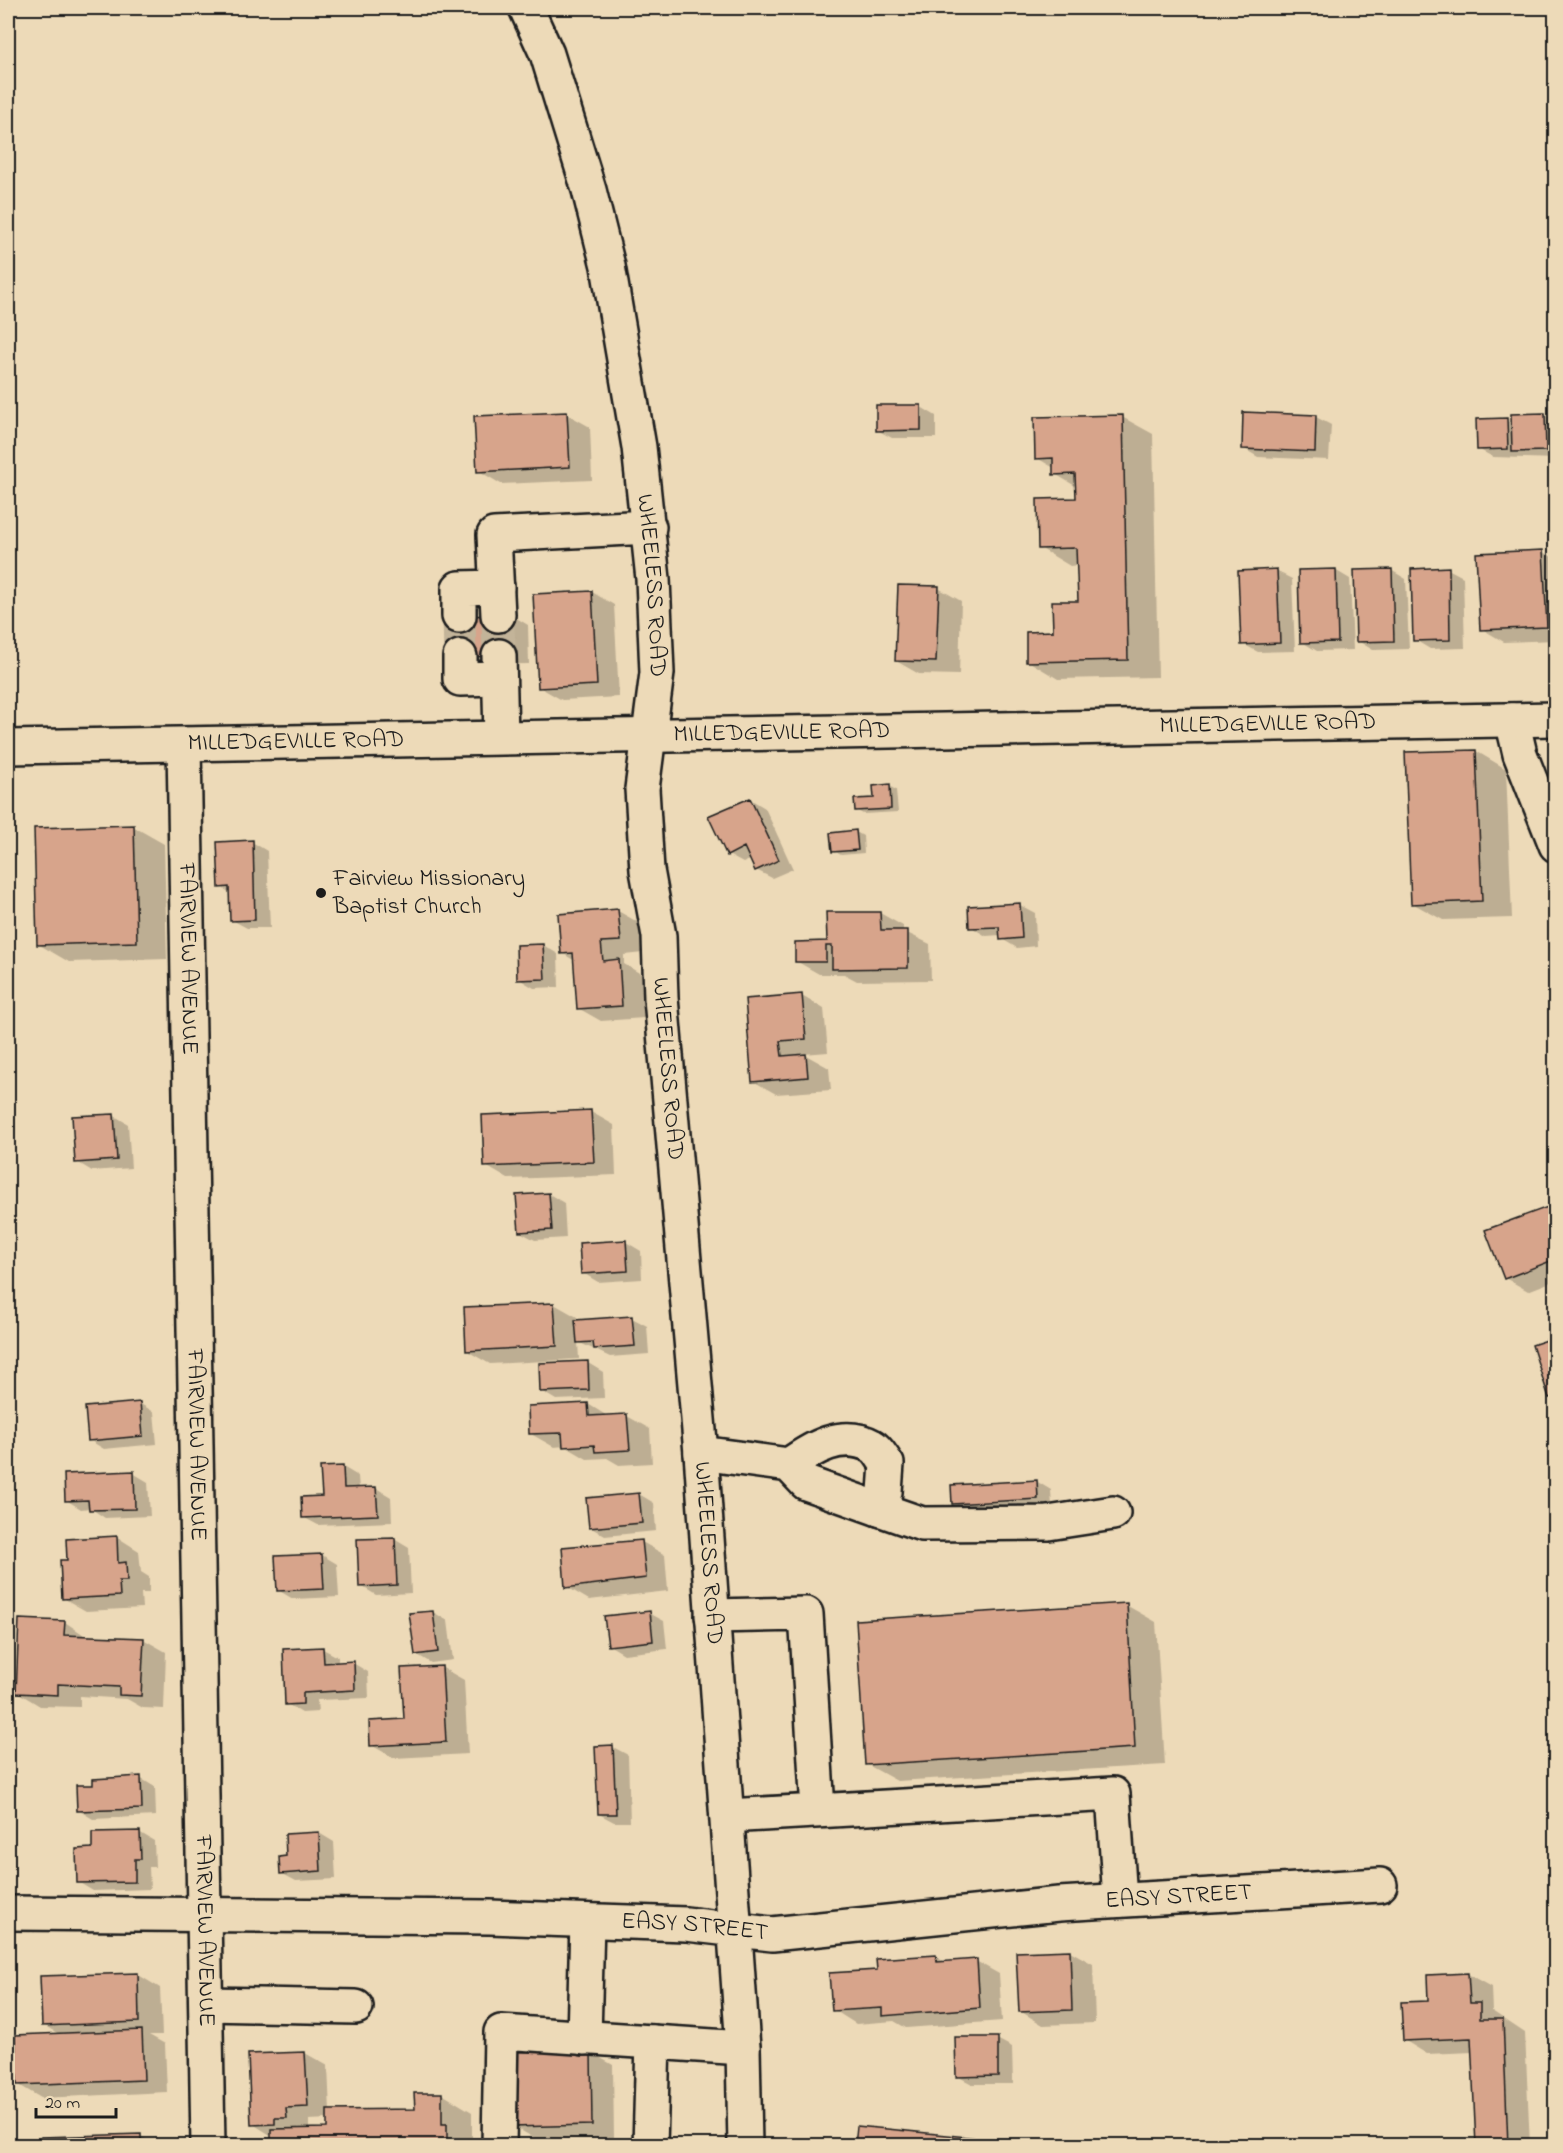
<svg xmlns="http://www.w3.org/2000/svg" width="1563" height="2153" font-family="'Indie Flower',sans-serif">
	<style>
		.shadow { fill: #0003; fill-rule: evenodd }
		.building { fill: #d7a48b; stroke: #1c1c1c; stroke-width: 1.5 }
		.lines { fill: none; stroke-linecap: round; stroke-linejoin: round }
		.minor-tunnel { stroke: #c3b499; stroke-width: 33; stroke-dasharray: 33 16; stroke-linecap: butt }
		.minor-casing { stroke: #1c1c1c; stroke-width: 38 }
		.major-casing { stroke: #1c1c1c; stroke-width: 38 }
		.minor { stroke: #eddab8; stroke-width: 33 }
		.major { stroke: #eddab8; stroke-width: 33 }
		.poi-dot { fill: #1c1c1c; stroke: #eddab8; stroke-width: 2 }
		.labels { text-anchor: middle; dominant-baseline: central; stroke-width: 5; stroke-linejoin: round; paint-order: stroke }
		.street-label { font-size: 24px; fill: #1c1c1c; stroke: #eddab8 }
		.poi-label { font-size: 24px; fill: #1c1c1c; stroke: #eddab8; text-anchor: start }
	</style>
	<rect width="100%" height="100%" fill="#eddab8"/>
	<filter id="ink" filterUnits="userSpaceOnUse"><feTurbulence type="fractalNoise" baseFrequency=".0167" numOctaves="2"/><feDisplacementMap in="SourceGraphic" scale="12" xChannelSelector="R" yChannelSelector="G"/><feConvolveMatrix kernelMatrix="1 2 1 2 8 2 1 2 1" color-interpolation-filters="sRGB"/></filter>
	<g filter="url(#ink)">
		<path class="shadow" d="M 877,407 L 921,407 L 936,416 L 936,438 L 892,438 L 877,430 Z
			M 567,414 L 590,427 L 592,480 L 501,484 L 479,471 Z
			M 1544,414 L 1556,421 L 1556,459 L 1493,457 L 1478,449 L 1507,420 L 1513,424 Z
			M 1122,417 L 1153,434 L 1158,677 L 1058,679 L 1028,661 L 1079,602 L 1078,565 L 1070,566 L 1040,548 L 1077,499 L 1077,487 L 1055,474 L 1054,468 L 1037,458 Z
			M 1316,417 L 1331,425 L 1329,460 L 1258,457 L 1243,448 Z
			M 1543,552 L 1556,559 L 1556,640 L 1504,642 L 1482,629 Z
			M 1448,569 L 1463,577 L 1465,648 L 1430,649 L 1415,640 Z
			M 1335,570 L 1350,579 L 1353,650 L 1317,651 L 1302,642 Z
			M 1391,570 L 1406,579 L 1409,649 L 1373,650 L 1358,641 Z
			M 1276,571 L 1292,579 L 1295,651 L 1258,652 L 1243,644 Z
			M 938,588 L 961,601 L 959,675 L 919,674 L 896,661 Z
			M 592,592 L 614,605 L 619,697 L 562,700 L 539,687 Z
			M 513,616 L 528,625 L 529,664 L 468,665 Z
			M 1476,751 L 1506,769 L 1512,918 L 1443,920 L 1412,903 Z
			M 889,786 L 896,790 L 898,812 L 863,814 L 856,810 L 875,800 Z
			M 750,799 L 765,808 L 793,869 L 772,878 L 756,870 L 752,859 L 743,863 L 728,855 Z
			M 134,827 L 164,844 L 167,959 L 69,962 L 38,944 Z
			M 856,832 L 863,836 L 864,853 L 841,855 L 834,851 Z
			M 252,842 L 267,851 L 270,928 L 247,928 L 232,920 L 231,893 L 220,887 Z
			M 1020,905 L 1035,913 L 1036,946 L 1017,948 L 1002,939 L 1001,935 L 986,936 L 971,927 Z
			M 618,911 L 641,924 L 643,953 L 624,955 L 624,964 L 641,974 L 644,1018 L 601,1021 L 578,1008 L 575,961 L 562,953 Z
			M 880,913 L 903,926 L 903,931 L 930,944 L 931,980 L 857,981 L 844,974 L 819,974 L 796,961 Z
			M 543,945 L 558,954 L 559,987 L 534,988 L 519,979 Z
			M 802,996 L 824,1009 L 828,1052 L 804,1054 L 829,1068 L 831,1090 L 776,1094 L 753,1081 Z
			M 591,1112 L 614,1125 L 616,1175 L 508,1179 L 486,1166 Z
			M 113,1115 L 128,1124 L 131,1168 L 92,1171 L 77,1162 Z
			M 549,1194 L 564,1203 L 566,1238 L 535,1240 L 520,1232 Z
			M 1556,1206 L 1556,1280 L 1528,1291 L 1505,1278 Z
			M 626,1242 L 641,1251 L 642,1279 L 598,1282 L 583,1273 Z
			M 554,1304 L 577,1317 L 577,1322 L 632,1318 L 647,1326 L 649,1354 L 610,1357 L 578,1342 L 579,1359 L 490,1364 L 467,1351 Z
			M 588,1363 L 603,1372 L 604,1398 L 556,1400 L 541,1391 Z
			M 139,1403 L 154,1412 L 157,1444 L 104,1449 L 89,1440 Z
			M 588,1404 L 609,1417 L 627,1416 L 650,1429 L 652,1463 L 619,1465 L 607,1458 L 587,1459 L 565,1446 L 554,1447 L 531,1434 Z
			M 343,1467 L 358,1476 L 359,1489 L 376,1488 L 391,1497 L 392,1522 L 318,1525 L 303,1517 L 323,1497 Z
			M 133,1473 L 148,1482 L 150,1516 L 105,1518 L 90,1508 L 81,1509 L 66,1500 Z
			M 1036,1481 L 1051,1490 L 1052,1507 L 969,1512 L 954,1503 Z
			M 639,1494 L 654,1503 L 656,1531 L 605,1536 L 590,1527 Z
			M 117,1537 L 139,1551 L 141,1572 L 149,1577 L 149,1593 L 141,1593 L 142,1608 L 86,1611 L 63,1598 L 69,1561 Z
			M 394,1539 L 409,1548 L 411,1593 L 376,1595 L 361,1586 Z
			M 642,1542 L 665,1555 L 668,1591 L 589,1600 L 567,1587 Z
			M 322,1555 L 337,1564 L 339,1597 L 293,1599 L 278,1590 Z
			M 1126,1605 L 1156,1622 L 1165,1765 L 897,1781 L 866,1764 Z
			M 433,1612 L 448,1621 L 453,1660 L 431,1663 L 416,1654 Z
			M 649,1613 L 664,1621 L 667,1649 L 624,1654 L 609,1645 Z
			M 65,1622 L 87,1637 L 143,1639 L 166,1652 L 164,1709 L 143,1708 L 127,1699 L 80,1696 L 80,1707 L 40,1706 L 17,1692 Z
			M 323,1649 L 338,1657 L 338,1663 L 353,1663 L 368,1672 L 369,1698 L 317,1700 L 318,1712 L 302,1713 L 287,1704 Z
			M 441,1667 L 464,1680 L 468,1754 L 394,1758 L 371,1745 L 406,1720 Z
			M 613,1747 L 628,1755 L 630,1822 L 614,1822 L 599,1814 Z
			M 140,1778 L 155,1787 L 156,1816 L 93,1819 L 78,1810 L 95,1787 Z
			M 139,1832 L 154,1841 L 155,1867 L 149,1867 L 150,1889 L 93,1891 L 78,1882 L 94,1850 Z
			M 319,1833 L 334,1842 L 336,1879 L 296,1881 L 281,1873 L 288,1857 Z
			M 1070,1951 L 1093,1964 L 1095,2023 L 1043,2025 L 1020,2011 Z
			M 936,1957 L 947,1963 L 976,1961 L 999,1974 L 1002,2021 L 906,2028 L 894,2021 L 856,2024 L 834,2010 L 878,1971 Z
			M 137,1974 L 160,1988 L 162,2035 L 149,2035 L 165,2044 L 167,2092 L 41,2098 L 19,2085 L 61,2035 L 43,2025 Z
			M 1468,1974 L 1491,1987 L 1492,2011 L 1525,2033 L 1530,2146 L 1477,2146 L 1473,2052 L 1427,2054 L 1404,2040 L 1429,2002 Z
			M 997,2039 L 1012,2047 L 1013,2084 L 972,2084 L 957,2076 Z
			M 590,2052 L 613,2065 L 614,2138 L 536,2139 L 513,2126 Z
			M 305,2053 L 328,2066 L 330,2112 L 416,2111 L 442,2094 L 472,2112 L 472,2140 L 477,2146 L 273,2146 L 272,2136 L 253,2124 ZM 329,2119 L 329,2130 L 309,2130 L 309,2120 Z
			M 141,2136 L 157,2146 L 42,2146 Z"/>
		<path class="building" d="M 876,405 L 921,405 L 921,430 L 876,431 Z
			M 567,412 L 570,467 L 477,472 L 474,416 Z
			M 1243,412 L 1316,415 L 1315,452 L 1242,449 Z
			M 1545,413 L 1546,451 L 1512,452 L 1511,414 Z
			M 1123,415 L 1128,660 L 1026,662 L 1026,632 L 1053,631 L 1052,601 L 1078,601 L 1076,548 L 1038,549 L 1037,499 L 1076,498 L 1075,474 L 1053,475 L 1053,458 L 1035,459 L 1034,417 Z
			M 1507,418 L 1508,449 L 1477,450 L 1476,419 Z
			M 1543,550 L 1547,627 L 1480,630 L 1476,553 Z
			M 1449,567 L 1450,640 L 1413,641 L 1411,569 Z
			M 1277,569 L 1280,643 L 1241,645 L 1238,571 Z
			M 1336,569 L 1338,642 L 1300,643 L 1298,570 Z
			M 1392,569 L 1394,641 L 1356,642 L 1354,570 Z
			M 898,585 L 939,586 L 936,662 L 895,661 Z
			M 592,591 L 597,685 L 538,688 L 533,594 Z
			M 513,615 L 514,656 L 452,657 L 451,616 Z
			M 1476,750 L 1482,901 L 1411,904 L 1405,752 Z
			M 890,784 L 891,809 L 855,811 L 854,799 L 874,798 L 873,786 Z
			M 750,798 L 779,860 L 755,871 L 744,847 L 727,856 L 708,816 Z
			M 134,825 L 137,942 L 37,945 L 34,828 Z
			M 856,830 L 858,850 L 832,852 L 830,833 Z
			M 253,840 L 255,920 L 230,921 L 229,887 L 219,888 L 217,842 Z
			M 1020,903 L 1022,938 L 1000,940 L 999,927 L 969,928 L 968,906 Z
			M 618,909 L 621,941 L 601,942 L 603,961 L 619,959 L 622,1006 L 577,1009 L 573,953 L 561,954 L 558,914 Z
			M 826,912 L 880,912 L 881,930 L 908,930 L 908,968 L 832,969 L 832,946 L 826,946 L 826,962 L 795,962 L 795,942 L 827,941 Z
			M 543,944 L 545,979 L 517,980 L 516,945 Z
			M 802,994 L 806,1039 L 780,1041 L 782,1056 L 806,1054 L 808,1077 L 752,1082 L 745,999 Z
			M 591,1110 L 594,1162 L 484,1167 L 482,1115 Z
			M 114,1114 L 117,1160 L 75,1163 L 72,1116 Z
			M 549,1193 L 552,1230 L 519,1232 L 516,1195 Z
			M 1556,1204 L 1556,1259 L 1504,1279 L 1485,1230 Z
			M 626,1240 L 628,1271 L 581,1274 L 579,1243 Z
			M 554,1303 L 557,1346 L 466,1351 L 464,1307 Z
			M 632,1316 L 635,1346 L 594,1349 L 593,1342 L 577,1343 L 575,1320 Z
			M 1556,1337 L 1556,1396 L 1549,1398 L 1532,1345 Z
			M 588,1361 L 589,1390 L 540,1392 L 539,1363 Z
			M 140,1402 L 143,1436 L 88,1441 L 85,1407 Z
			M 588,1403 L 589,1416 L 627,1414 L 630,1450 L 595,1452 L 594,1445 L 563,1447 L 562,1433 L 529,1434 L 528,1406 Z
			M 343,1466 L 344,1488 L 376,1487 L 378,1515 L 302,1518 L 301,1497 L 322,1496 L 320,1467 Z
			M 134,1471 L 135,1509 L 89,1510 L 88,1500 L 65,1501 L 64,1474 Z
			M 1037,1480 L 1038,1499 L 952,1504 L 951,1485 Z
			M 639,1493 L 642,1523 L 589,1528 L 586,1498 Z
			M 117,1536 L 118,1563 L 126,1562 L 127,1581 L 119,1581 L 120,1596 L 62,1599 L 60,1560 L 67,1560 L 66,1539 Z
			M 395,1538 L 397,1585 L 359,1587 L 357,1539 Z
			M 642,1540 L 646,1578 L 565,1588 L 562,1547 Z
			M 322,1554 L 324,1589 L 277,1591 L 275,1556 Z
			M 1127,1603 L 1135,1748 L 865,1765 L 856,1620 Z
			M 433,1611 L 438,1652 L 415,1655 L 409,1613 Z
			M 650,1611 L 653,1641 L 608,1646 L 604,1616 Z
			M 19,1619 L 65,1621 L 64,1635 L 144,1638 L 141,1696 L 119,1695 L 119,1687 L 58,1684 L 58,1695 L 16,1693 Z
			M 323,1647 L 324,1663 L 354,1661 L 355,1690 L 303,1693 L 303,1704 L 285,1705 L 283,1649 Z
			M 442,1666 L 446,1742 L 370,1746 L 369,1721 L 404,1719 L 401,1668 Z
			M 613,1745 L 616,1814 L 598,1814 L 595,1746 Z
			M 141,1776 L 142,1809 L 77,1811 L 76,1785 L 93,1785 L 93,1779 Z
			M 140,1831 L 141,1859 L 135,1859 L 135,1882 L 77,1883 L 76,1849 L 92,1848 L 92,1832 Z
			M 319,1832 L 321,1871 L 280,1874 L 279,1857 L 286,1856 L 285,1834 Z
			M 1070,1950 L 1072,2010 L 1019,2012 L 1016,1952 Z
			M 936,1955 L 937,1962 L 977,1959 L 980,2008 L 882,2016 L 882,2008 L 832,2011 L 829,1973 L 877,1970 L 876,1959 Z
			M 138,1973 L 139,2022 L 42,2026 L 40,1976 Z
			M 1468,1973 L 1470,2003 L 1480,2003 L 1480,2019 L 1503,2019 L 1508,2146 L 1476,2146 L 1471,2038 L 1403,2041 L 1401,2002 L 1428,2001 L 1427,1975 Z
			M 142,2030 L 144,2080 L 17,2085 L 15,2035 Z
			M 955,2037 L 998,2037 L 998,2076 L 956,2077 Z
			M 591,2051 L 592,2125 L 511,2127 L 510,2052 Z
			M 305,2052 L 308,2107 L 286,2108 L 287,2118 L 275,2118 L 275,2124 L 251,2125 L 248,2054 Z
			M 414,2093 L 442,2093 L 442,2124 L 447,2124 L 447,2146 L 271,2146 L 271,2129 L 327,2128 L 327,2110 L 415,2109 Z
			M 857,2126 L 1058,2146 L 855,2146 Z
			M 141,2134 L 141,2146 L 41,2146 L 41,2137 Z"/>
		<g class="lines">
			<path class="minor-tunnel" d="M 498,615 L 499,656
				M 459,616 L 460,657"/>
			<g class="minor-casing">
				<g id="minor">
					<path d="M 498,615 L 494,535 L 649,527"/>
					<path d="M 459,616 L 459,588 L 497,587"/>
					<path d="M 499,656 L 501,737"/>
					<path d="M 460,657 L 460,679 L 499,678"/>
					<path d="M 1512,720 L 1520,754 L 1556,845"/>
					<path id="s1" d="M 184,745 L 208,2146"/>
					<path id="s2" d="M 8,747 L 1556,719"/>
					<path d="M 701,1453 L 789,1465 L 806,1483 L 879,1509 L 885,1492 L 887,1464 C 883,1459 878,1449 872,1446 C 842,1430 813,1448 789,1465"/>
					<path d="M 879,1509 L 922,1524 L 1048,1523 L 1113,1513"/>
					<path d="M 712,1616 L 806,1614 L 818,1810"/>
					<path d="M 727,1816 L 1113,1794 L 1120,1900"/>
					<path id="s3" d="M 8,1913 L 490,1917 L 686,1924 L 772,1934 L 1059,1904 L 1380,1885"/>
					<path d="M 207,2004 L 356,2007"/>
					<path d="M 584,2038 L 587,1921"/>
					<path d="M 499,2146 L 501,2032 L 743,2048"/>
					<path d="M 650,2146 L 653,2042"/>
				</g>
			</g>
			<g class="major-casing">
				<g id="major">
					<path id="s4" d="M 526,8 L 547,54 L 589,190 L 608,266 L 639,447 L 653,579 L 657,673 L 642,789 L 647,870 L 659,936 L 661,998 L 701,1453 L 743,2048 L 745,2146"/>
				</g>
			</g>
			<use href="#minor" class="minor"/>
			<use href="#major" class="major"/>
		</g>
	</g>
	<circle class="poi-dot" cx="321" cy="893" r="6"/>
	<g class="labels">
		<g class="street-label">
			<text stroke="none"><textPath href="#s4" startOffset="594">WHEELESS ROAD</textPath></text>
			<text stroke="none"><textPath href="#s2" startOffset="1260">MILLEDGEVILLE ROAD</textPath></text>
			<text stroke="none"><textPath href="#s2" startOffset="774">MILLEDGEVILLE ROAD</textPath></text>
			<text stroke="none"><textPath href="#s2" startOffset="288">MILLEDGEVILLE ROAD</textPath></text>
			<text stroke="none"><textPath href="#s1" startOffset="214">FAIRVIEW AVENUE</textPath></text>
			<text stroke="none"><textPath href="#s4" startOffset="1080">WHEELESS ROAD</textPath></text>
			<text stroke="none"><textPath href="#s1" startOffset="700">FAIRVIEW AVENUE</textPath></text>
			<text stroke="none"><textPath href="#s4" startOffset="1566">WHEELESS ROAD</textPath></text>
			<text stroke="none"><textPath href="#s3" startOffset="1173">EASY STREET</textPath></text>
			<text stroke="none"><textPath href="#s3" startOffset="687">EASY STREET</textPath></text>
			<text stroke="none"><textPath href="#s1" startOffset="1186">FAIRVIEW AVENUE</textPath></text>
		</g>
		<g class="poi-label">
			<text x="333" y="879">Fairview Missionary<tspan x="333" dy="28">Baptist Church</tspan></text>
		</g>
	</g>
	<rect width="1563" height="2153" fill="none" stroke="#eddab8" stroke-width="30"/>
	<rect x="15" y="15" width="1533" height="2123" fill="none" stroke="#1c1c1c" stroke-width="2" filter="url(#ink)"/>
	<path d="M36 2108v9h80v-9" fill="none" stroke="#1c1c1c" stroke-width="3"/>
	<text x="45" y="2108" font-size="18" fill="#1c1c1c" stroke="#eddab8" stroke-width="4.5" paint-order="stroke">20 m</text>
</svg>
